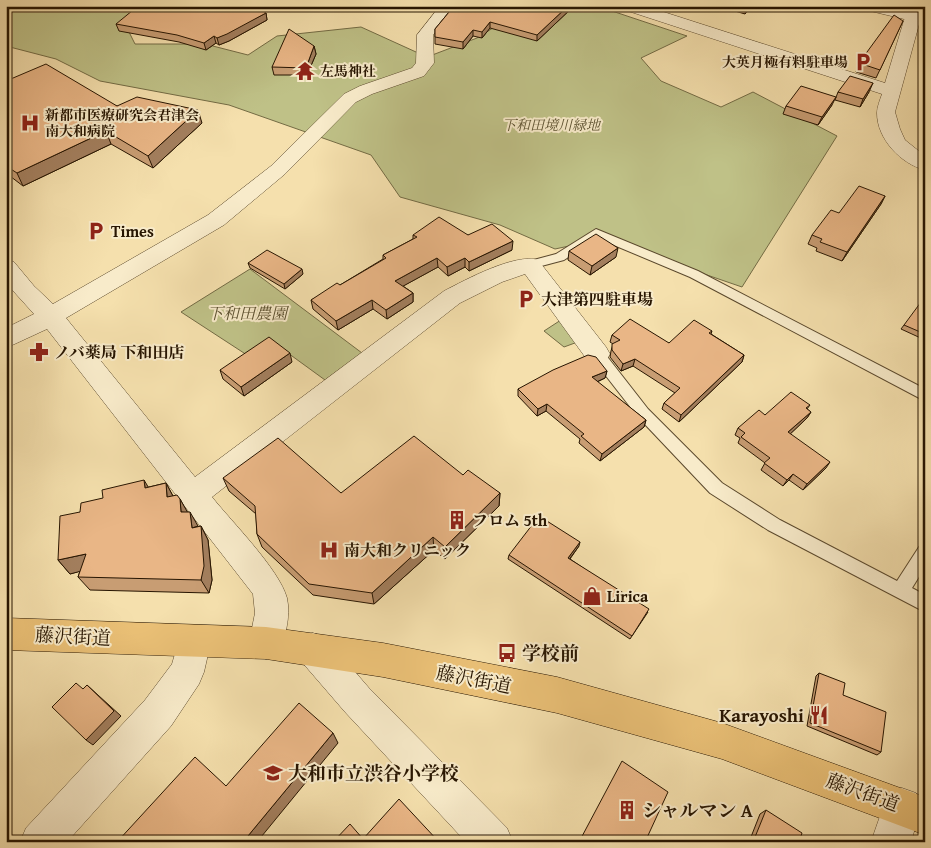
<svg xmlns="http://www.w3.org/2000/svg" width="931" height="848" font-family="'Gentium Book Plus','Noto Serif JP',serif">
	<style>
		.green { fill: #bfc187; stroke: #736b44 }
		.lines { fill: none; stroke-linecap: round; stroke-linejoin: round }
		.service-casing { stroke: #5a482c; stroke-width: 2 }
		.minor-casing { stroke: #5a482c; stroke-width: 1 }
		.tertiary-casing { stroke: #5a482c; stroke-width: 1 }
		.trunk-casing { stroke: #271501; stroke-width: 1 }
		.service { fill: #f8ebca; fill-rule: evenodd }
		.minor { fill: #f8ebca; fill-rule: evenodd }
		.tertiary { fill: #f8ebca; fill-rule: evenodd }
		.trunk { fill: #eac076; fill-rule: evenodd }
		.wall { fill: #c89d73; stroke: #271501 }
		.shaded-wall { fill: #a37f5e; stroke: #271501 }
		.building { fill: #e9b686; stroke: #271501 }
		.labels { text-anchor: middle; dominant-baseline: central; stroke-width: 4; stroke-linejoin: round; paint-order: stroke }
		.far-poi-label { font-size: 14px; font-weight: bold; fill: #271501; stroke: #f8ebca; text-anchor: start }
		.far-park-label { font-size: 14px; font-style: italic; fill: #5c5130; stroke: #f8ebca }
		.poi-label { font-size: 16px; font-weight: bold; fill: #271501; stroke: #f8ebca; text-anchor: start }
		.park-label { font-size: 16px; font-style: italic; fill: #5c5130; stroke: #f8ebca }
		.near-street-label { font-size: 19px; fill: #271501; stroke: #f8ebca }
		.near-poi-label { font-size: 19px; font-weight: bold; fill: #271501; stroke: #f8ebca; text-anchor: start }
	</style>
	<rect width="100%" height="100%" fill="#f5e0ad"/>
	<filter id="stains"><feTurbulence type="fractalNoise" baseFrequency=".004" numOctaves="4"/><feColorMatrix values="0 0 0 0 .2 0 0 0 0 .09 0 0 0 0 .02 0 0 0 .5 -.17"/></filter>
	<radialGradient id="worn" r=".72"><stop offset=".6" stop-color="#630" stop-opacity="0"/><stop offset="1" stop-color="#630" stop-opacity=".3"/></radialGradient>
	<path class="green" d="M 6,6 L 155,6 L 124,22 L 135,44 L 205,44 L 248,55 L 277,36 L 361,27 L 427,57 L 477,38 L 528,6 L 597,6 L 687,36 L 641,58 L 661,81 L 721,107 L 753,92 L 837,136 L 742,287 L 602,239 L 555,249 L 500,225 L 400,197 L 371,155 L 229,105 L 100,81 L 56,59 L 6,46 Z
		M 250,269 L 362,353 L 325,380 L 270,340 L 247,355 L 181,312 Z
		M 564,318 L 583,340 L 564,347 L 544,331 Z"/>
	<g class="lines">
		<g class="service-casing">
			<path id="service" d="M 596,229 L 698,271 L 925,389 L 925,401 L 690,277 L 597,238 L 564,260 L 530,269 L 524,265 L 526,262 L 556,254 Z
				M 597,349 L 602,350 L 648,409 L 722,483 L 780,520 L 897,581 L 919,547 L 925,545 L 925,567 L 912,588 L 925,595 L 925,612 L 768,530 L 710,493 L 638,417 L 592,358 L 590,354 L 592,350 Z"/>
		</g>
		<g class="minor-casing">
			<path id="minor" d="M 440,6 L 456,6 L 433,35 L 434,63 L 424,76 L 372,94 L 356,102 L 285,174 L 224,225 L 66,318 L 195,477 L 444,291 C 465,280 515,253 538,260 L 606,347 L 610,354 L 606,361 L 597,363 L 588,361 L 525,274 L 502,282 L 460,303 L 212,497 C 232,522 279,569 287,598 C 291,617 285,638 278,654 L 266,659 L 254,654 L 249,643 L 255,613 L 253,594 L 47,329 L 6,348 L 6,328 L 34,314 L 6,283 L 6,259 L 14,262 L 34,286 L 53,304 L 208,215 L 271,166 L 344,94 L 360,86 L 412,68 L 416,63 L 417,35 Z
				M 620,6 L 645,6 L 885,83 L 905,17 L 907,14 L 919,14 L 921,17 L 895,112 L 900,129 L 905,140 L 925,156 L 925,170 C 901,164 877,139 877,113 C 877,107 880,100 882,94 L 622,9 Z
				M 194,625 L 206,630 L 211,641 L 204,672 L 199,684 L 171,726 L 67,842 L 20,842 L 26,828 L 145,700 L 172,664 L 182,630 Z
				M 313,633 L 325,637 L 369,688 L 507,828 L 513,842 L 466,842 L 345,712 L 301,661 L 296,649 L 301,637 Z
				M 902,788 L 916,793 L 921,807 L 911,842 L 871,842 L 888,793 Z"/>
		</g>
		<g class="tertiary-casing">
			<path id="tertiary" d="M 860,6 L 890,6 L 925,14 L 925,24 L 862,9 Z"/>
		</g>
		<g class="trunk-casing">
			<path id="trunk" d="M 6,618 L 266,627 L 383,643 L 557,677 L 722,723 L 925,797 L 925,835 L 722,759 L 557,713 L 383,677 L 266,659 L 6,650 Z"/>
		</g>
		<use href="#service" class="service"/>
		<use href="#minor" class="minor"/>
		<use href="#tertiary" class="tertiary"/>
		<use href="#trunk" class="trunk"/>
	</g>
	<path class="wall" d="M 454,6 L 574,6 L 537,41 L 490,28 L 482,38 L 473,36 L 463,49 L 435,44 L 435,29 Z
		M 652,6 L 677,6 L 668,11 Z
		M 718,6 L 752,6 L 745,14 Z
		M 174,10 L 266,13 L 267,20 L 229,41 L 219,45 L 216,43 L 206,50 L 179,42 L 119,31 L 116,24 Z
		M 903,21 L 876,78 L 856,72 L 859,63 Z
		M 314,46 L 316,54 L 307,75 L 274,75 L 272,67 Z
		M 6,81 L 117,106 L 202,123 L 153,168 L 111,144 L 23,186 L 6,173 Z
		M 838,92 L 869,92 L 860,107 L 835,100 Z
		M 832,105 L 818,125 L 783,114 L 786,106 Z
		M 885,196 L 881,204 L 842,261 L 816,251 L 817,248 L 808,244 L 812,235 L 839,213 Z
		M 413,235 L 468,235 L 512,250 L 469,271 L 465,267 L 448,276 L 438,267 L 403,286 L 413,293 L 413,302 L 387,319 L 373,309 L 338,330 L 313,309 L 311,300 L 340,285 L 383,259 L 383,255 L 413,239 Z
		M 569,251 L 616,257 L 590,275 L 568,260 Z
		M 248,263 L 303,274 L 285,289 L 250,268 Z
		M 925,304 L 925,340 L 901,329 L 904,325 Z
		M 712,331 L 711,334 L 744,355 L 742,362 L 679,422 L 662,409 L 664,403 L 675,393 L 633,366 L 621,371 L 610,357 L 611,351 L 613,344 L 610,342 L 612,335 L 669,343 Z
		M 292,362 L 244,396 L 223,379 L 220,370 Z
		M 607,371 L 605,378 L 597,382 L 646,420 L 644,427 L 600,461 L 579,443 L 580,439 L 546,411 L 537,416 L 518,396 L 518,389 Z
		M 810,405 L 807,409 L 811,412 L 807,418 L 790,434 L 826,468 L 803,490 L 789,480 L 783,486 L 761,470 L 765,463 L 738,443 L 740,438 L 735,435 L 738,428 L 765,415 Z
		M 463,475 L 500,493 L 499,506 L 445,559 L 434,550 L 374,604 L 313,595 L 262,547 L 257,534 L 256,514 L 229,491 L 223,478 L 341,493 Z
		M 166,483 L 173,496 L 180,499 L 187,512 L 198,527 L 201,526 L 208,540 L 212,580 L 209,593 L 90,590 L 78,577 L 80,571 L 70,574 L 58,560 L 80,512 L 149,487 Z
		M 579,546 L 570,559 L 648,612 L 630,639 L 508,559 L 509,555 Z
		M 819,673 L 843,695 L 881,752 L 877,755 L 807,726 L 816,676 Z
		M 766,810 L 799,842 L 749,842 L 760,814 Z"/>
	<path class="shaded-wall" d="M 568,6 L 574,6 L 537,41 L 537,35 Z
		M 669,6 L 677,6 L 668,11 Z
		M 747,6 L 752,6 L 745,14 L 746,7 Z
		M 266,13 L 267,20 L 229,41 L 219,45 L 217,38 Z
		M 490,22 L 490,28 L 482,38 L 482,32 Z
		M 473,30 L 473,36 L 463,49 L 463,42 Z
		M 214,36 L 216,43 L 206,50 L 204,43 Z
		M 314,46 L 316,54 L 307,75 L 306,68 Z
		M 873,83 L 869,92 L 860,107 L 863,99 Z
		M 836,97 L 832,105 L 818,125 L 822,117 Z
		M 198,110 L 202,123 L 153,168 L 148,156 Z
		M 106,131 L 111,144 L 23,186 L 17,173 Z
		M 885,196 L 881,204 L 842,261 L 847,252 Z
		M 513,241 L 512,250 L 469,271 L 469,262 Z
		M 618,248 L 616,257 L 590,275 L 592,266 Z
		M 437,258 L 438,267 L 396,290 L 395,281 Z
		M 465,258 L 465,267 L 448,276 L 447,267 Z
		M 302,269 L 303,274 L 285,289 L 284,284 Z
		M 413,293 L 413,302 L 387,319 L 386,310 Z
		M 372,300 L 373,309 L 338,330 L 336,321 Z
		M 290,353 L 292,362 L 244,396 L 241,387 Z
		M 744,355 L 742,362 L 679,422 L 681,415 Z
		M 635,359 L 633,366 L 621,371 L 623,364 Z
		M 607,371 L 605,378 L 590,385 L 592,377 Z
		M 547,404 L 546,411 L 537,416 L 538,409 Z
		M 811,412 L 807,418 L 785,439 L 788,432 Z
		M 646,420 L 644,427 L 600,461 L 602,454 Z
		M 830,462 L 826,468 L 803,490 L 807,484 Z
		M 793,474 L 789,480 L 783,486 L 787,480 Z
		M 144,480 L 153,495 L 145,488 Z
		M 166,483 L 174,498 L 167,497 Z
		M 500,493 L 499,506 L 445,559 L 445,547 Z
		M 180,499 L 188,513 L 181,512 Z
		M 190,512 L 198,526 L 192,528 Z
		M 201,526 L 208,540 L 212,580 L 209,593 L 201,580 Z
		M 433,537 L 434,550 L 374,604 L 372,593 Z
		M 580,542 L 579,546 L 568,561 L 568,558 Z
		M 86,554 L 97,567 L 70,574 L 58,560 Z
		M 87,685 L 121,716 L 93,745 L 86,740 Z
		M 333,733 L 338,743 L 257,842 L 243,842 Z
		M 6,782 L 11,788 L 6,792 Z"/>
	<path class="building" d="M 138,6 L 150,6 L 174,10 L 178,6 L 256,6 L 266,13 L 227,34 L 217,38 L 214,36 L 204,43 L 177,35 L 116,24 Z
		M 454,6 L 568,6 L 537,35 L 490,22 L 482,32 L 473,30 L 463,42 L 435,37 L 435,29 Z
		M 894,15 L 903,21 L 880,70 L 859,63 Z
		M 289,29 L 314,46 L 306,68 L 272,67 Z
		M 46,64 L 117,106 L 137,97 L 198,110 L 148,156 L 106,131 L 17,173 L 6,166 L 6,81 Z
		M 850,76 L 873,83 L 863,99 L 838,92 Z
		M 801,86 L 836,97 L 822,117 L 786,106 Z
		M 859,186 L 885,196 L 847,252 L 820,242 L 822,239 L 812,235 L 831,210 L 839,213 Z
		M 439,217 L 468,235 L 492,224 L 513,241 L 469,262 L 465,258 L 447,267 L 437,258 L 395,281 L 413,293 L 386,310 L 372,300 L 336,321 L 311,300 L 337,283 L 340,285 L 386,258 L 383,255 L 417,237 L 413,235 Z
		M 596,234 L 618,248 L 592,266 L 569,251 Z
		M 267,250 L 302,269 L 284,284 L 248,263 Z
		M 921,302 L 925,304 L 925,334 L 904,325 Z
		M 630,319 L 669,343 L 694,320 L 712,331 L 709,333 L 744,355 L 681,415 L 664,403 L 680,388 L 635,359 L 623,364 L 612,350 L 612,344 L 620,340 L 612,335 Z
		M 269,337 L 290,353 L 241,387 L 220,370 Z
		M 588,355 L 596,357 L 607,371 L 592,377 L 646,420 L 602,454 L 581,436 L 584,434 L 547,404 L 538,409 L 518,389 L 553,370 Z
		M 791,392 L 810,405 L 806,408 L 811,412 L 788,432 L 830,462 L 807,484 L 793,474 L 787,480 L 764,463 L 770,458 L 741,437 L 745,433 L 738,428 L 759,410 L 765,415 Z
		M 414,436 L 463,475 L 468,470 L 500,493 L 445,547 L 433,537 L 372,593 L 309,584 L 257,534 L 255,506 L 223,478 L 278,438 L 341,493 Z
		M 144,480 L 145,488 L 166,483 L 167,497 L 177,495 L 180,499 L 181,512 L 190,512 L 192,528 L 201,526 L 204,566 L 201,580 L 78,577 L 86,554 L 58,560 L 60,516 L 80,512 L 81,503 L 103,498 L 102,490 Z
		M 539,516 L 580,542 L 568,558 L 649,609 L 632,636 L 509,555 Z
		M 819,673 L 845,683 L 843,695 L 886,712 L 881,752 L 810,723 Z
		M 76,683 L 83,689 L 87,685 L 114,711 L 86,740 L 52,707 Z
		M 299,703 L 333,733 L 243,842 L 117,842 L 195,757 L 226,786 Z
		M 622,761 L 668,792 L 645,842 L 579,842 Z
		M 399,799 L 439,842 L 333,842 L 350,824 L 363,839 Z
		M 766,810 L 802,833 L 799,842 L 753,842 Z"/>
	<defs>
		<g id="parking-bare" transform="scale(1.5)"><path d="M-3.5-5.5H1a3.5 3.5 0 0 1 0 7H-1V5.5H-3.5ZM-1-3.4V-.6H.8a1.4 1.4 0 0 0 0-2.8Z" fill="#8f2418" stroke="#f8ebca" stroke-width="2.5" paint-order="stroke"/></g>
		<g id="temple-bare" transform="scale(1.5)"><path d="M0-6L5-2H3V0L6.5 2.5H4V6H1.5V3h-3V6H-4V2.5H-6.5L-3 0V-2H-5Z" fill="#8f2418" stroke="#f8ebca" stroke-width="2.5" paint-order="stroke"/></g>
		<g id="hospital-bare" transform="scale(1.5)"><path d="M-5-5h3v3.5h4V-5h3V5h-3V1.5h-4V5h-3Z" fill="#8f2418" stroke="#f8ebca" stroke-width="2.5" paint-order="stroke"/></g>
		<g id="pharmacy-bare" transform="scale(1.5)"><path d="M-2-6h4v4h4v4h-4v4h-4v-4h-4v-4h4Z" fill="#8f2418" stroke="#f8ebca" stroke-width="2.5" paint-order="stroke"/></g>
		<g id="building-bare" transform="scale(1.5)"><path d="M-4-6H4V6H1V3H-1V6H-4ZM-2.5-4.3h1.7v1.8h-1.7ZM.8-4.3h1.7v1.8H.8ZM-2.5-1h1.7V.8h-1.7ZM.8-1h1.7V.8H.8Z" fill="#8f2418" stroke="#f8ebca" stroke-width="2.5" paint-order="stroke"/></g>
		<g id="shop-bare" transform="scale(1.5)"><path d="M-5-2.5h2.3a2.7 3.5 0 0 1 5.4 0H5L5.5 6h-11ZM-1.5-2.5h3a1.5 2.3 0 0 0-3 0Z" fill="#8f2418" stroke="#f8ebca" stroke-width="2.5" paint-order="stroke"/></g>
		<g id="bus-bare" transform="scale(1.5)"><path d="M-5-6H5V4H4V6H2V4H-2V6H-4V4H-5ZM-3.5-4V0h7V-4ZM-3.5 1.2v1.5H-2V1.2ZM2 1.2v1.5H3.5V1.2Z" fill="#8f2418" stroke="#f8ebca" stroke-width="2.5" paint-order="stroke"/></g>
		<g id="restaurant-bare" transform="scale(1.5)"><path d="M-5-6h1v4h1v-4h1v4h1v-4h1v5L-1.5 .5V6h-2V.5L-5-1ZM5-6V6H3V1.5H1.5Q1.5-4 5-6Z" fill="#8f2418" stroke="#f8ebca" stroke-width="2.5" paint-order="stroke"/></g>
		<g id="school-bare" transform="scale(1.5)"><path d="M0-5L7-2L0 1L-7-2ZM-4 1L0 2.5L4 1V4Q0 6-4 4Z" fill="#8f2418" stroke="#f8ebca" stroke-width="2.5" paint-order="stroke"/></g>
	</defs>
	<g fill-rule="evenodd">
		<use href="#parking-bare" x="863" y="62"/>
		<use href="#temple-bare" x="305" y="71"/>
		<use href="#hospital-bare" x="30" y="123"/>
		<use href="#parking-bare" x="96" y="231"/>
		<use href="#parking-bare" x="526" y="299"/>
		<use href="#pharmacy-bare" x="39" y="352"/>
		<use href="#building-bare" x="457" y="520"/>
		<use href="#hospital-bare" x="329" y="550"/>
		<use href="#shop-bare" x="592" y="596"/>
		<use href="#bus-bare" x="507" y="653"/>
		<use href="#restaurant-bare" x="819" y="715"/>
		<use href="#school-bare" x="273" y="773"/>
		<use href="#building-bare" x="627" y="810"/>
	</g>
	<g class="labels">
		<g class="far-poi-label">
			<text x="848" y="62" text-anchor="end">大英月極有料駐車場</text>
			<text x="320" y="71">左馬神社</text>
			<text x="45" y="115">新都市医療研究会君津会<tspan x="45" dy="16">南大和病院</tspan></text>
		</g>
		<g class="far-park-label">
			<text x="551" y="125">下和田境川緑地</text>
		</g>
		<g class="poi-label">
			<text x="111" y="231">Times</text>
			<text x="541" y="299">大津第四駐車場</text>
			<text x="54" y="352">ノバ薬局 下和田店</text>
			<text x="472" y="520">フロム 5th</text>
			<text x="344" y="550">南大和クリニック</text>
			<text x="607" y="596">Lirica</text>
		</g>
		<g class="park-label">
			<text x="247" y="313">下和田農園</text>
		</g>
		<g class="near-street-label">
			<text transform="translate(73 636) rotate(3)">藤沢街道</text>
			<text transform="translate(474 679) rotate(11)">藤沢街道</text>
			<text transform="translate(863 792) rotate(20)">藤沢街道</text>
		</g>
		<g class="near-poi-label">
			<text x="522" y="653">学校前</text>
			<text x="804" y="715" text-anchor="end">Karayoshi</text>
			<text x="288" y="773">大和市立渋谷小学校</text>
			<text x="642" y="810">シャルマン A</text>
		</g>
	</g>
	<rect width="931" height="848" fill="none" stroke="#f5e0ad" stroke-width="25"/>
	<rect x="8" y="8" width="916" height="833" fill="none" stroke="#271501" stroke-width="2.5"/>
	<rect x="12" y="12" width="906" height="823" fill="none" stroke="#271501"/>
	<rect width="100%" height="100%" filter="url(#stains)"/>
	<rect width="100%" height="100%" fill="url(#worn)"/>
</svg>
